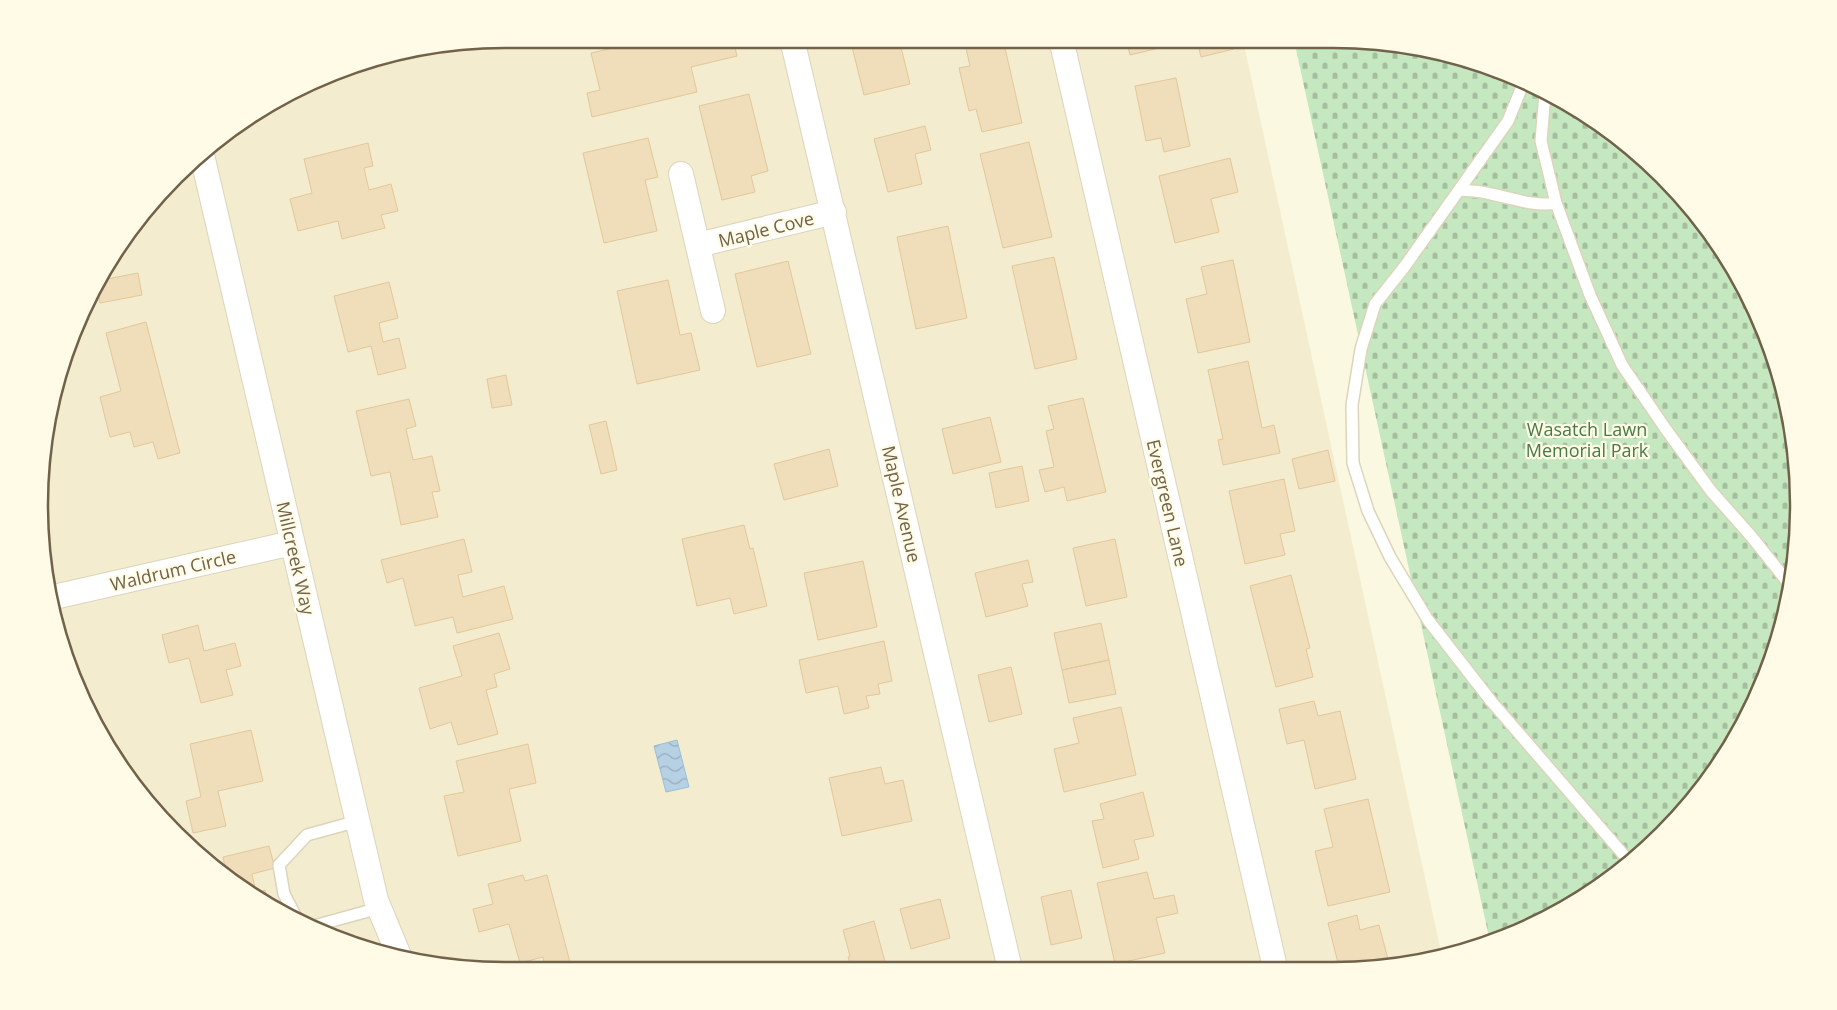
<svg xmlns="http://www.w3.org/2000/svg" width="1837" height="1010" font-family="'Open Sans',sans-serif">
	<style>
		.residential { fill: #f3eccf }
		.cemetery { fill: url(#cemetery-stones) }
		.water { fill: url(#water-waves); stroke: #9dbed5 }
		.building { fill: #f0ddb9; stroke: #e2c89a }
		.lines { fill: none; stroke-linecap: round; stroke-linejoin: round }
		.service-casing { stroke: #dcd4bb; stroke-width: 14 }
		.minor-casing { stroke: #dcd4bb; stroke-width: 26 }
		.service { stroke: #fff; stroke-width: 11 }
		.minor { stroke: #fff; stroke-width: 24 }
		.labels { text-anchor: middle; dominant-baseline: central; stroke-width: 4.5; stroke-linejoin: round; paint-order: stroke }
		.street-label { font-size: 18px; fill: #716249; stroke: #fffbe6 }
		.park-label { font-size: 18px; fill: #467c44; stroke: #fffbe6 }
		.rim { fill: none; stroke: #716249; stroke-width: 2.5 }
	</style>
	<defs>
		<pattern id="cemetery-stones" width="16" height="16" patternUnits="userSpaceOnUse" patternTransform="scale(1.25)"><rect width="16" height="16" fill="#c6e8c0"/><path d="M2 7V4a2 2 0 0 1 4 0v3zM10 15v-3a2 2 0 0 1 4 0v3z" fill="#a5bf9e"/></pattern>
		<pattern id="water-waves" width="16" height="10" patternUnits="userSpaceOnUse" patternTransform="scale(1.25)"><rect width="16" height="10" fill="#b6d1e4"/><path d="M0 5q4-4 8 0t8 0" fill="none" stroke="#98adbb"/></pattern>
	</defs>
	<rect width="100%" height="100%" fill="#fbf8e1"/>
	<path class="residential" d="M 505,39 L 1243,40 L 1442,956 L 1393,967 L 475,970 L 384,955 L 272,909 L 155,813 L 74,684 L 40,536 L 55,385 L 117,246 L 221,135 L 355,64 Z"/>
	<path class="cemetery" d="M 1294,40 L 1362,40 L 1453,55 L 1565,101 L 1639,154 L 1702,221 L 1750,299 L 1782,384 L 1797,474 L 1794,566 L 1774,655 L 1736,738 L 1662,834 L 1591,893 L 1490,942 Z"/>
	<path class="water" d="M 677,740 L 689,787 L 666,792 L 654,746 Z"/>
	<path class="building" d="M 652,39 L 733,39 L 737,56 L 691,67 L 697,92 L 592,117 L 587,93 L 600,90 L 591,53 Z
		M 850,39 L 899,39 L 910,84 L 864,95 Z
		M 964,39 L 1003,39 L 1022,123 L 982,132 L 976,109 L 969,111 L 959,68 L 970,66 Z
		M 1126,39 L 1169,40 L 1166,40 L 1168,46 L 1130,55 Z
		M 1197,40 L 1231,40 L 1234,49 L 1201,57 Z
		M 1176,78 L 1190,146 L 1164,152 L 1161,138 L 1146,141 L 1135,86 Z
		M 749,94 L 768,171 L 751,176 L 755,192 L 722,200 L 699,106 Z
		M 925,126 L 931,150 L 915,154 L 922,184 L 888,192 L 874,139 Z
		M 648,138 L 658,177 L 645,180 L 657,231 L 604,243 L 583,153 Z
		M 1029,142 L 1052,237 L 1003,248 L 980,154 Z
		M 368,143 L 373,166 L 364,168 L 369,190 L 391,184 L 398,211 L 381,215 L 385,228 L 342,239 L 338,221 L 298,231 L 290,199 L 312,193 L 304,159 Z
		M 1230,158 L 1238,192 L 1211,199 L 1219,232 L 1175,243 L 1159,176 Z
		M 948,226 L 967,318 L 916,329 L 897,237 Z
		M 1054,257 L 1077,359 L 1035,369 L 1012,266 Z
		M 1233,260 L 1250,342 L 1198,353 L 1186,299 L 1207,294 L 1201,267 Z
		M 788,261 L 811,354 L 757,367 L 735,274 Z
		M 138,273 L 142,295 L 100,303 L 97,290 L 102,280 Z
		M 668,280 L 680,335 L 691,333 L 700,370 L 637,384 L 617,291 Z
		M 389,282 L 398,318 L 379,323 L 383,342 L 399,338 L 406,368 L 378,375 L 371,346 L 348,352 L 334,296 Z
		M 146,322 L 180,453 L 158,459 L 153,442 L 134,447 L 130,432 L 110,437 L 100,397 L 121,391 L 106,333 Z
		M 1248,361 L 1262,428 L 1274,425 L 1280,453 L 1223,465 L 1218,440 L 1223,439 L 1208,370 Z
		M 506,375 L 512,405 L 492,408 L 487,379 Z
		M 1083,398 L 1106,492 L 1067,501 L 1064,487 L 1045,492 L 1039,470 L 1054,467 L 1046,431 L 1054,429 L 1048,406 Z
		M 409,399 L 416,426 L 406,429 L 413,460 L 432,456 L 440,491 L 432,492 L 438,517 L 401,525 L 390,472 L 371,476 L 356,411 Z
		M 990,417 L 1001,462 L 953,474 L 942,429 Z
		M 606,421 L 617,470 L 601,474 L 589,425 Z
		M 829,449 L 838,486 L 784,500 L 774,464 Z
		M 1328,450 L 1335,481 L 1299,489 L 1292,459 Z
		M 1022,466 L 1029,501 L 996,508 L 989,473 Z
		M 1284,479 L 1295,531 L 1280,534 L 1285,555 L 1245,564 L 1229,491 Z
		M 744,525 L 750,549 L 753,548 L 767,606 L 734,614 L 730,598 L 697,606 L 682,539 Z
		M 464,539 L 472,572 L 458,575 L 463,597 L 504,586 L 513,619 L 457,633 L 453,617 L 415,626 L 403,578 L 387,583 L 381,560 Z
		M 1115,539 L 1127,597 L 1086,606 L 1073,548 Z
		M 1028,560 L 1033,582 L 1022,584 L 1028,606 L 986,617 L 975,573 Z
		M 863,561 L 877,627 L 818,640 L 804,573 Z
		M 1291,575 L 1310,648 L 1306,649 L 1313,677 L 1276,687 L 1250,586 Z
		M 1101,623 L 1109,660 L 1062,670 L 1054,633 Z
		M 198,625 L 204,651 L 235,643 L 241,666 L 226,670 L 233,695 L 201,703 L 189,658 L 169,663 L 162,635 Z
		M 499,633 L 510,669 L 494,674 L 497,687 L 486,690 L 498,734 L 458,745 L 451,722 L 430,729 L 419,688 L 462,676 L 453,646 Z
		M 884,641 L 892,681 L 878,684 L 880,694 L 866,696 L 869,708 L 844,714 L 838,686 L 806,693 L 799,660 Z
		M 1109,660 L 1116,694 L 1069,703 L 1062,670 Z
		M 1011,667 L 1022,714 L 989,722 L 978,675 Z
		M 1314,701 L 1318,716 L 1340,711 L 1356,779 L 1315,789 L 1304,740 L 1287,744 L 1279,709 Z
		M 1121,707 L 1136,775 L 1064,792 L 1054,749 L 1079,743 L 1073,718 Z
		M 251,730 L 263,781 L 218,791 L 226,826 L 193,833 L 186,801 L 201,797 L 190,744 Z
		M 528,744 L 536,783 L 509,789 L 521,841 L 458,856 L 444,796 L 464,792 L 456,761 Z
		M 881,767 L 885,784 L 903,780 L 912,821 L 842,836 L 829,778 Z
		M 1143,792 L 1154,836 L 1134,840 L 1139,859 L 1103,868 L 1092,821 L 1104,819 L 1100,804 Z
		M 1368,799 L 1390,892 L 1328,906 L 1315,851 L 1333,847 L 1324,809 Z
		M 269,846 L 275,868 L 252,874 L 256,893 L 265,890 L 269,907 L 226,871 L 223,857 Z
		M 1147,872 L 1154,899 L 1174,895 L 1178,913 L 1156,918 L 1165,953 L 1115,964 L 1097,883 Z
		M 523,875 L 525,881 L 547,875 L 572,970 L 546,970 L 543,957 L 520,963 L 509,924 L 479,932 L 473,909 L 493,904 L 488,884 Z
		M 1071,890 L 1082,938 L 1051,945 L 1041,897 Z
		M 940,899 L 950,938 L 911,949 L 900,909 Z
		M 1357,915 L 1360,930 L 1379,925 L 1390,967 L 1339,967 L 1328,923 Z
		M 874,921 L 887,969 L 852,969 L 848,957 L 850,956 L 843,930 Z"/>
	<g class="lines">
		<g class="service-casing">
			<path id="service" d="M 1523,84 L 1508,121 L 1405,266 L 1375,304 L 1361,349 L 1352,405 L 1353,463 L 1368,511 L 1390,557 L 1428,620 L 1491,701 L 1629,861
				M 1545,93 L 1541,141 L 1556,203 L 1590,295 L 1622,365 L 1665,428 L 1711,491 L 1751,536 L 1790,585
				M 1459,190 C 1470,191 1480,191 1491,194 C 1512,198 1534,207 1556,203
				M 297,919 L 284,894 L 279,865 L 307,835 L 358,821
				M 314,926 L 379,908"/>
		</g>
		<g class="minor-casing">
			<path id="minor" d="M 792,39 L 1010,969
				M 1061,39 L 1274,963 L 1273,968
				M 202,155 L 376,900 L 400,958
				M 681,174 L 713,311
				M 698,245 L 834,212
				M 54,597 L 292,543"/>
		</g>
		<use href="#service" class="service"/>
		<use href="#minor" class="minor"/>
	</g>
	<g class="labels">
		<g class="street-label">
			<text transform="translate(766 229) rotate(-14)">Maple Cove</text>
			<text transform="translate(1168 503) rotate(77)">Evergreen Lane</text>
			<text transform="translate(902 504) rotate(77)">Maple Avenue</text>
			<text transform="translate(296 558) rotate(77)">Millcreek Way</text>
			<text transform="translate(173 570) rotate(-13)">Waldrum Circle</text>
		</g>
		<g class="park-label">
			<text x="1587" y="429">Wasatch Lawn<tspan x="1587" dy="21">Memorial Park</tspan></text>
		</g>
	</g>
	<path d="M0 0H1837V1010H0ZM505 48H1333A457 457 0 0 1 1790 505V505A457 457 0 0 1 1333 962H505A457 457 0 0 1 48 505V505A457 457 0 0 1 505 48Z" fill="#fffbe6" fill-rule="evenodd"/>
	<path class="rim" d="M505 48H1333A457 457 0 0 1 1790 505V505A457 457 0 0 1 1333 962H505A457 457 0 0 1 48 505V505A457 457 0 0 1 505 48Z"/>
</svg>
